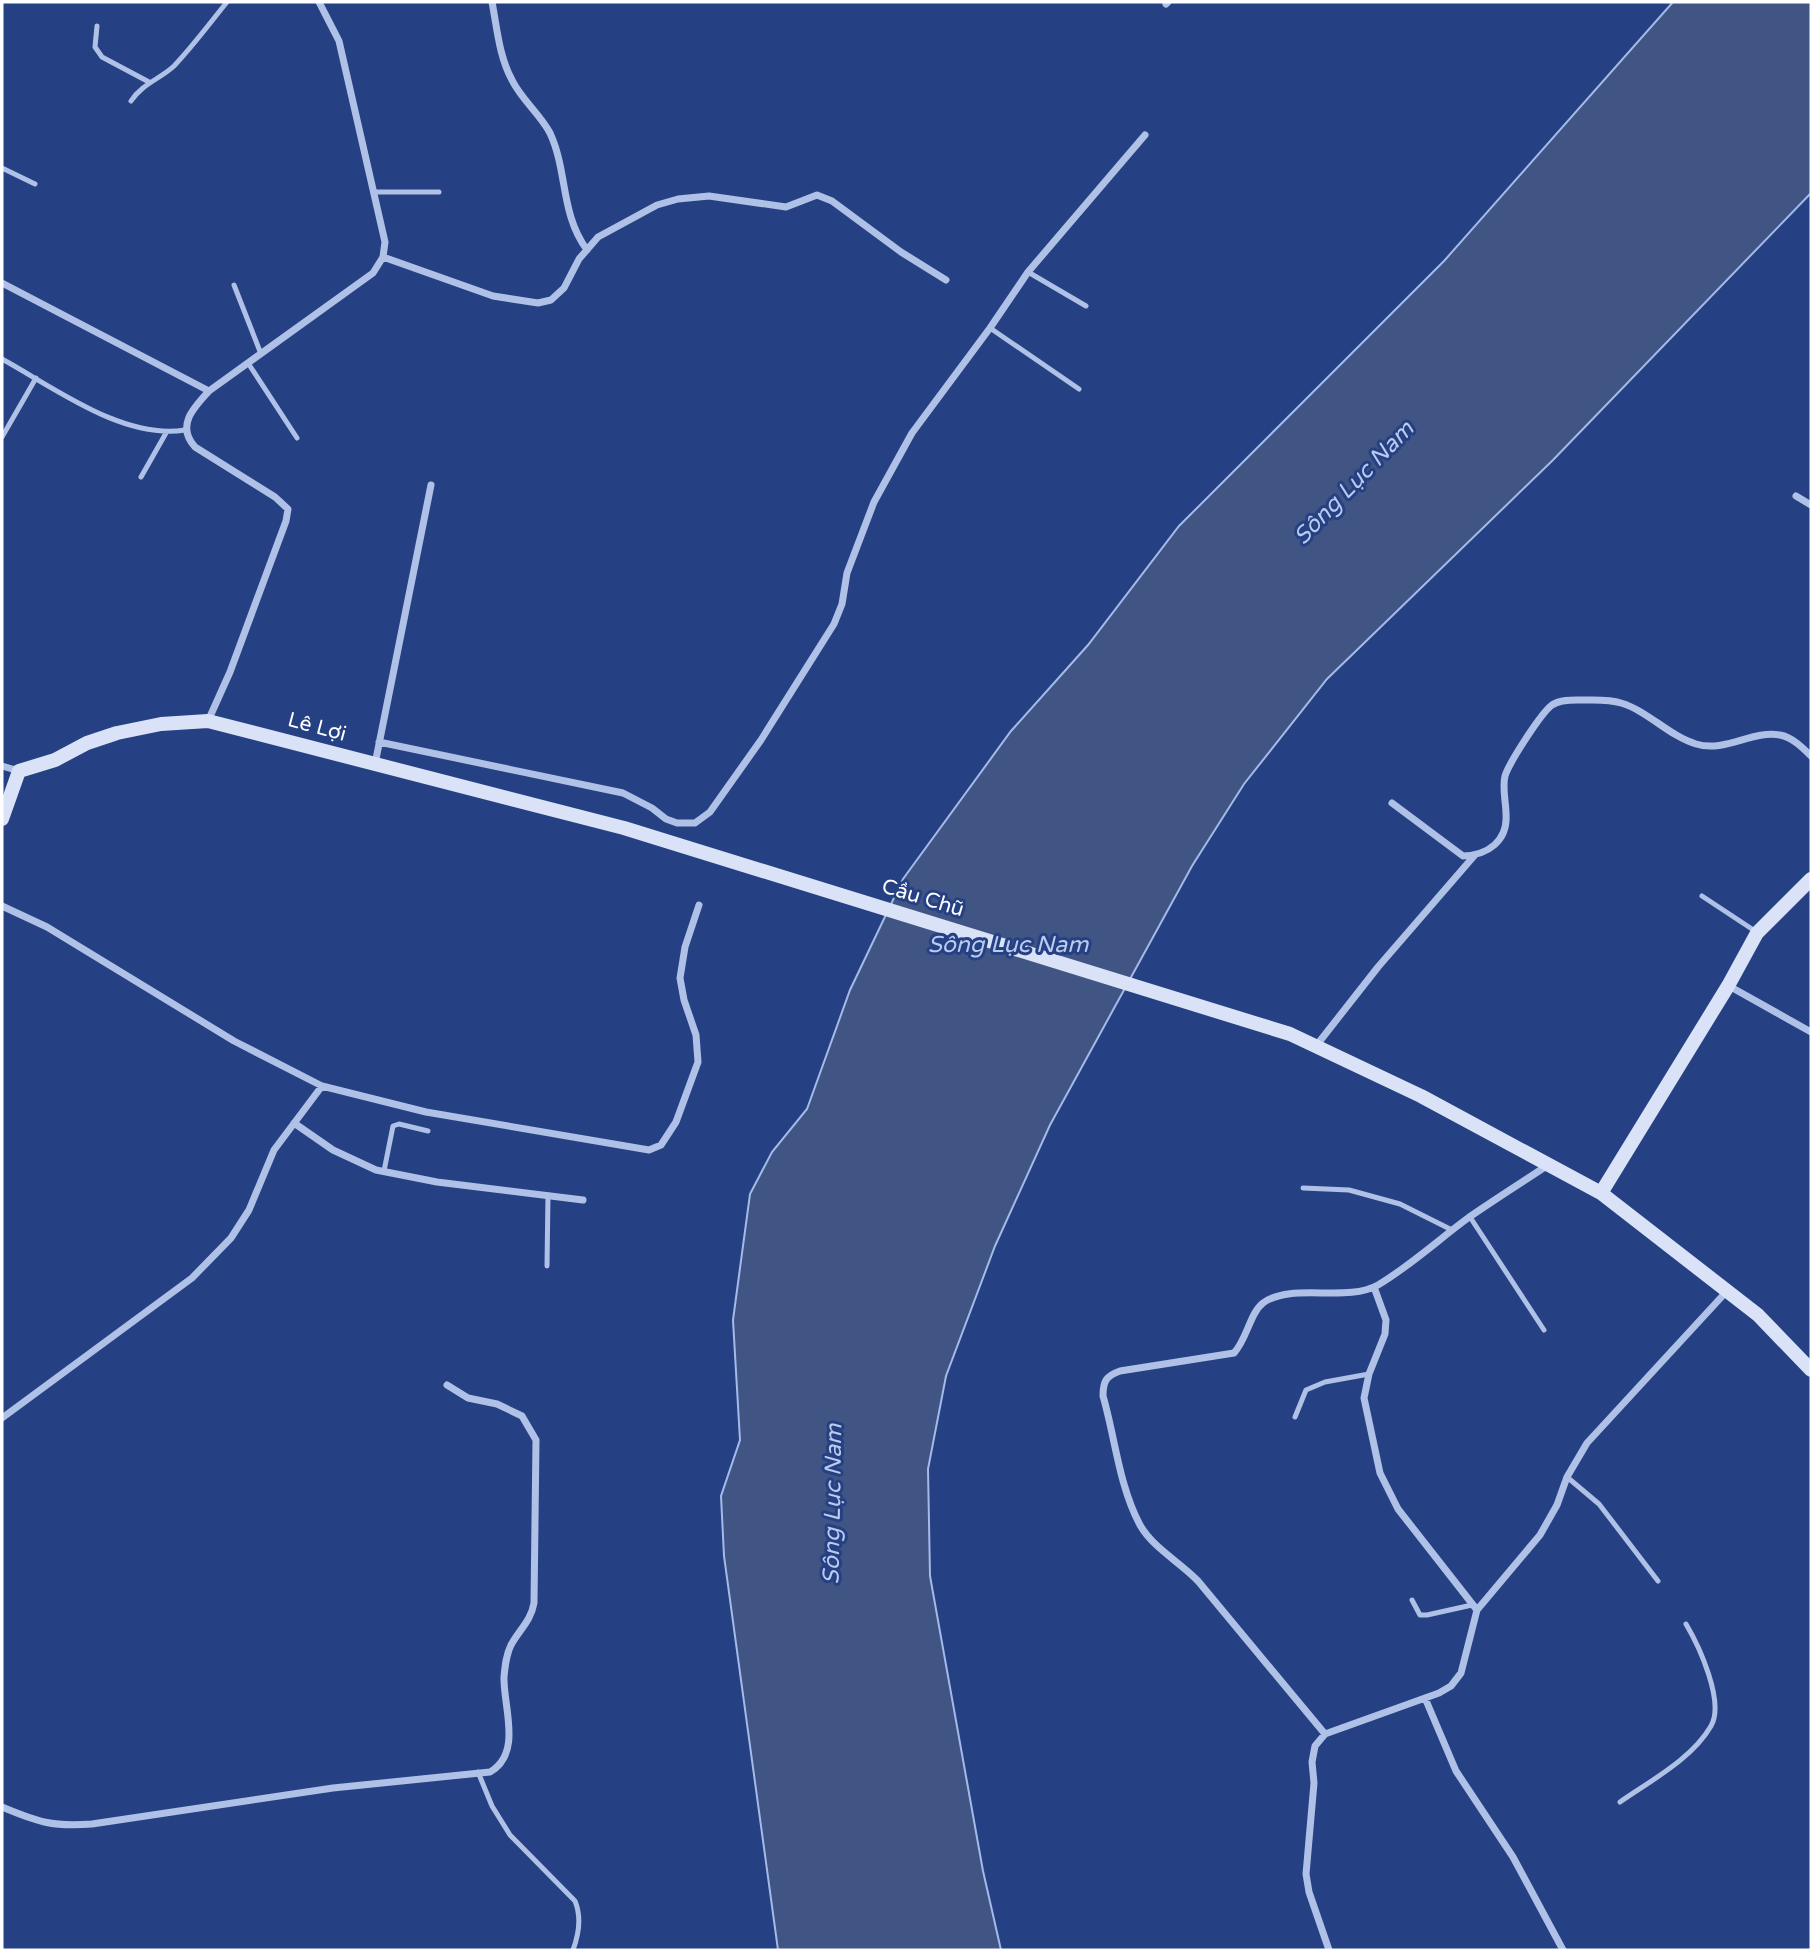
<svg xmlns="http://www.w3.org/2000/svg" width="1813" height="1952" font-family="'Varela Round',sans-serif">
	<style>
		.water { fill: #415585; stroke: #a4bae8; stroke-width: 2 }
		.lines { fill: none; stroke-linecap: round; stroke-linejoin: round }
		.lane { stroke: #b0c1e7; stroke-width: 5 }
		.street { stroke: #b0c1e7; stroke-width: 7 }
		.secondary { stroke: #d9e2f6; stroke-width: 14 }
		.labels { text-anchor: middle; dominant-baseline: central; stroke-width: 6; stroke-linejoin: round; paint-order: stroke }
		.street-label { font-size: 21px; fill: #fff; stroke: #264183 }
		.water-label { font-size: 23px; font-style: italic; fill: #bbcbef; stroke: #264183 }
	</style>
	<rect width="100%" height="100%" fill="#264183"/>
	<path class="water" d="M 1673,2 L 1811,2 L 1811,193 L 1553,460 L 1327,679 L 1244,784 L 1192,866 L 1050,1125 L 995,1246 L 946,1376 L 928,1469 L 930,1576 L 983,1871 L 1001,1950 L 778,1950 L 724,1556 L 721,1496 L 740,1440 L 733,1320 L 750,1194 L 772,1152 L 807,1109 L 850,990 L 903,879 L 1011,731 L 1088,645 L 1179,526 L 1444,261 Z"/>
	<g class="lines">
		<path class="lane" d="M 97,26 L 95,47 L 102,57 L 149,82
			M 131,101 C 142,84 160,79 174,66 C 193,46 210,23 227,2
			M 2,168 L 35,184
			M 373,192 L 439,192
			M 1028,272 L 1086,306
			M 234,285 L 261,354
			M 990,328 L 1079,389
			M 2,359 C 55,388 123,440 185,430
			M 248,363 L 297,438
			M 2,437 L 36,378
			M 141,477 L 166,433
			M 1702,896 L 1755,931
			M 384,1171 L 393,1126 L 399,1124 L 428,1131
			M 1303,1188 L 1349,1190 L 1400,1204 L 1452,1230
			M 1470,1217 L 1544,1330
			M 547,1266 L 548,1195
			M 1295,1417 L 1306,1390 L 1325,1382 L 1369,1374
			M 1567,1477 L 1599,1504 L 1658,1581
			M 1412,1600 L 1420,1615 L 1427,1615 L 1472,1605
			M 478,1772 L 492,1806 L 510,1835 L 575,1901 C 582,1918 579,1934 573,1950
			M 1620,1802 C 1650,1781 1692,1759 1711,1726 C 1725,1702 1699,1646 1686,1624"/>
		<path class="street" d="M 492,2 C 497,28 499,56 512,80 C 521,99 540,114 550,133 C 568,172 560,213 587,250
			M 1166,4 L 1168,2
			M 383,257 L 493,296 L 538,303 L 551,300 L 564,288 L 579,259 L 598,237 L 657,205 L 678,199 L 709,196 L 786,207 L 817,195 L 832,201 L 901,252 L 946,280
			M 2,283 L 209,391
			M 1796,496 L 1811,505
			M 208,721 L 230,672 L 286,521 L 288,509 L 275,497 L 195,447 C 176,426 193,408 209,391 L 373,273 L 383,257 L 385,242 L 339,41 L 319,2
			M 379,742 L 623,793 L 652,808 L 666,819 L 677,823 L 695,823 L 710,812 L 761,740 L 834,624 L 842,604 L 847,573 L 874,502 L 912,433 L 990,328 L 1028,272 L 1145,135
			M 375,764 L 431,485
			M 2,766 L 19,771
			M 1392,803 L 1463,856 C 1488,855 1508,841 1506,814 C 1506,802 1502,788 1505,776 C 1509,763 1541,713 1552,705 C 1561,699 1574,700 1583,700 C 1595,700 1609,699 1621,703 C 1648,711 1669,736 1696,744 C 1725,753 1752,730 1780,735 C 1792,737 1803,748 1811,756
			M 2,906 L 47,927 L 234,1041 L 322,1086 L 426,1112 L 649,1150 L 661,1145 L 676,1122 L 698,1062 L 696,1035 L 684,1000 L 680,978 L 685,947 L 699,905
			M 1729,986 L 1811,1032
			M 1316,1046 L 1378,967 L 1474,856
			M 294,1123 L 333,1150 L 376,1170 L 437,1182 L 583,1200
			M 1374,1287 L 1386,1320 L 1385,1334 L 1369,1374 L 1364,1398 L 1380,1473 L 1398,1509 L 1477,1610
			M 2,1418 L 192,1278 L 231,1238 L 249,1210 L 274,1150 L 322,1086
			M 1425,1698 L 1456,1771 L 1513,1857 L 1563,1950
			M 1325,1734 L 1198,1581 C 1180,1562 1153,1548 1140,1525 C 1119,1486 1115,1437 1103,1396 C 1103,1381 1106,1376 1120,1371 L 1234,1353 C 1247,1339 1250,1313 1263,1303 C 1292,1282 1346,1303 1378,1285 C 1410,1266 1438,1240 1468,1218 C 1494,1200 1521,1183 1548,1165
			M 2,1807 C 38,1822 52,1827 92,1824 L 333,1788 L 490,1772 C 523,1753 503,1706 504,1677 C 505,1666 506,1655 511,1645 C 519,1630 531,1621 534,1603 L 536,1440 L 522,1416 L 497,1404 L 468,1398 L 447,1385
			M 1329,1950 L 1309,1892 L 1306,1874 L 1314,1783 L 1312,1762 L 1315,1746 L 1325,1734 L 1439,1693 L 1451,1686 L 1461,1673 L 1477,1610 L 1540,1535 L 1557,1505 L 1567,1477 L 1587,1443 L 1727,1291"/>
		<path class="secondary" d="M 2,819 L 19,771 L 55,760 L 87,743 L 117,733 L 161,724 L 208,721 L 624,828 L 1290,1034 L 1421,1096 L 1601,1193 L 1758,1315 L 1811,1370
			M 1601,1193 L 1728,986 L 1757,933 L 1811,879"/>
	</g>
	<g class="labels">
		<g class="street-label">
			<text transform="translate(317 727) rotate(15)">Lê Lợi</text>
			<text transform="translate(923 898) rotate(17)">Cầu Chũ</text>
		</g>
		<g class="water-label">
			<text transform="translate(1354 483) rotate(-46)">Sông Lục Nam</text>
			<text x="1008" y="945">Sông Lục Nam</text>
			<text transform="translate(833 1504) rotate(-89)">Sông Lục Nam</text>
		</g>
	</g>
	<rect width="1813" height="1952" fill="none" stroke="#ffffff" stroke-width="7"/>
</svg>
